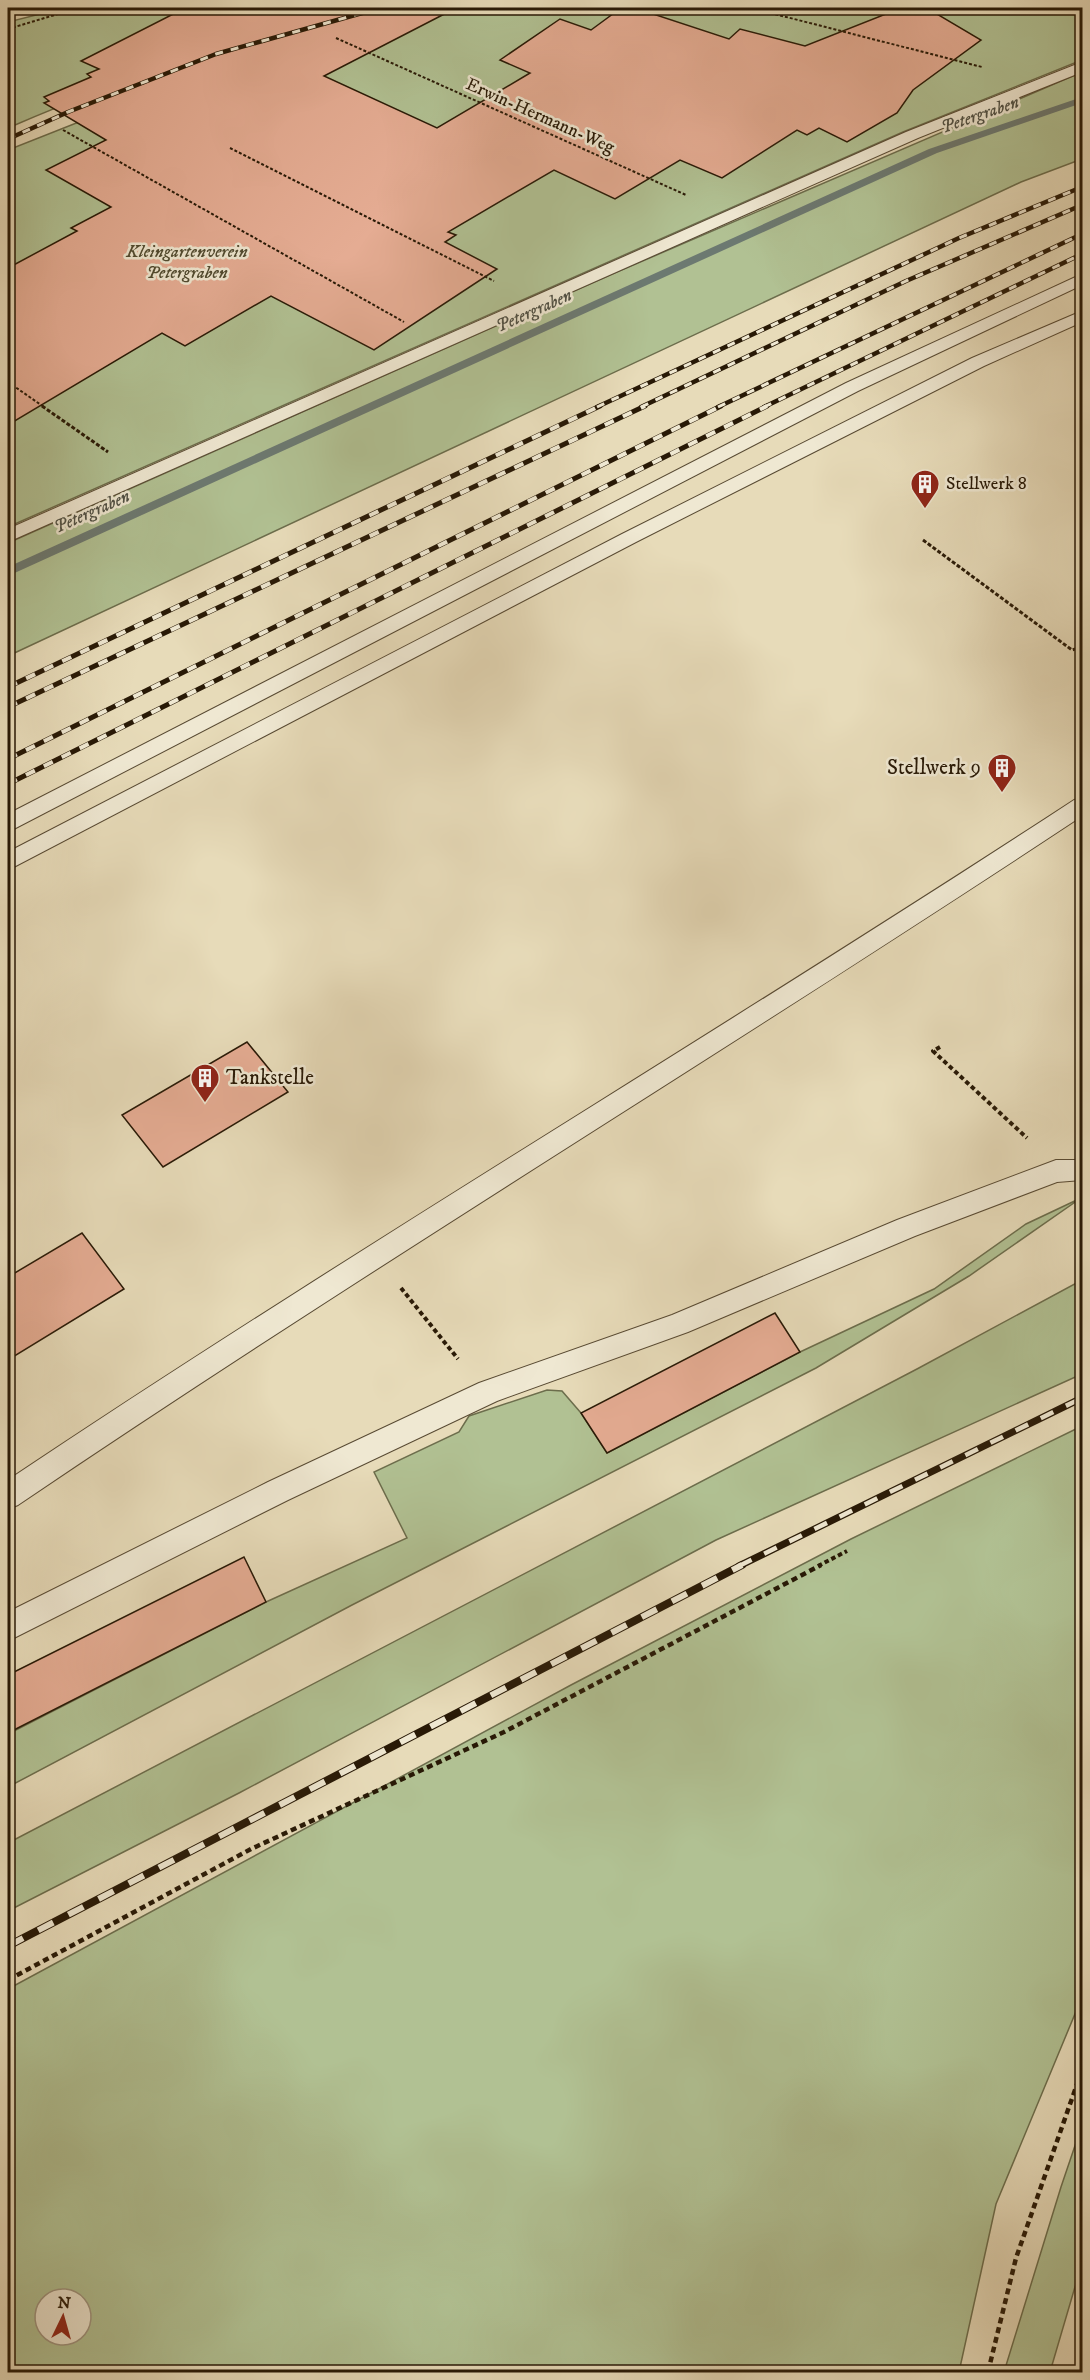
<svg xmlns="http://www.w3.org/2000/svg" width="1090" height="2380" font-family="'IM FELL DW Pica',serif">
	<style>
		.green { fill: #b1c193; stroke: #6c6d4c; stroke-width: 1.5; fill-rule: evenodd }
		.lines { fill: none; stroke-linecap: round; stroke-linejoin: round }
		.stream { fill: #6c7971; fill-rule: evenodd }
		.building { fill: #e5ac93; stroke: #281906; stroke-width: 1.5 }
		.service-casing { stroke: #584a33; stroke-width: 2 }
		.path-far3 { stroke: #281906; stroke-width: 2; stroke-dasharray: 3 2; stroke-linecap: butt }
		.path-far2 { stroke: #281906; stroke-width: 3; stroke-dasharray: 4 2; stroke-linecap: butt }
		.path-far1 { stroke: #281906; stroke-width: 4; stroke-dasharray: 4.5 3; stroke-linecap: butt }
		.path { stroke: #281906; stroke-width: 4.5; stroke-dasharray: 6 4; stroke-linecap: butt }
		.service { fill: #efe8d2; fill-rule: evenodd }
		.rail-far3-casing { stroke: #281906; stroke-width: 4.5 }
		.rail-far2-casing { stroke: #281906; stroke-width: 5 }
		.rail-far1-casing { stroke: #281906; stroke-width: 7 }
		.rail-casing { stroke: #281906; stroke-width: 8 }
		.rail-far3 { stroke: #efe8d2; stroke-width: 3; stroke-dasharray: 8; stroke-linecap: butt }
		.rail-far2 { stroke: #efe8d2; stroke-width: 4; stroke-dasharray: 10; stroke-linecap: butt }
		.rail-far1 { stroke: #efe8d2; stroke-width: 4.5; stroke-dasharray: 14; stroke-linecap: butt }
		.rail { stroke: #efe8d2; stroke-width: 6; stroke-dasharray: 17; stroke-linecap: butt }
		.labels { text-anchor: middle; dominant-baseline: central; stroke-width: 5; stroke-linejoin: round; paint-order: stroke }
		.far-water-label { font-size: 18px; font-style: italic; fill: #505145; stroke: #efe8d2 }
		.far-street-label { font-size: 18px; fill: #281906; stroke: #efe8d2 }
		.far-park-label { font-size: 18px; font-style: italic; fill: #514b30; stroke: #efe8d2 }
		.far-poi-label { font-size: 18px; fill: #281906; stroke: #efe8d2; text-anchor: start }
		.poi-label { font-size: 21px; fill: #281906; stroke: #efe8d2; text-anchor: end }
	</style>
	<rect width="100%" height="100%" fill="#e7dbb9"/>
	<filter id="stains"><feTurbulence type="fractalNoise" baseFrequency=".00333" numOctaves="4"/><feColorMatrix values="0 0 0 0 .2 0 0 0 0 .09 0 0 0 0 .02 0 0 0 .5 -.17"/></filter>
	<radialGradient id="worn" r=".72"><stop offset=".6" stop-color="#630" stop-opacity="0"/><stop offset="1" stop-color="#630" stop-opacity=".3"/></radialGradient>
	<path class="green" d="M 64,8 L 339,8 C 227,43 116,81 8,128 L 8,22 Z
		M 417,8 L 1082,8 L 1082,60 L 903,132 L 8,527 L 8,150 L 218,67 Z
		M 1082,72 L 1082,159 L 1021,182 L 8,656 L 8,543 L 617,272 Z
		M 1081,1198 L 969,1276 L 816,1368 L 352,1605 L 8,1787 L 8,1734 L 266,1602 L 407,1538 L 374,1472 L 459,1432 L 469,1416 L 547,1390 L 562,1391 L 581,1413 L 607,1453 L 800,1352 L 934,1289 L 1026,1224 Z
		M 1082,1280 L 1082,1374 L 716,1540 L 239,1793 L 8,1911 L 8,1843 L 917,1369 Z
		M 1082,1426 L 1082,1997 L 996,2204 L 959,2372 L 8,2372 L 8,1989 L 571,1685 L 851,1539 ZM 45,2299 L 81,2299 L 81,2335 L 45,2335 Z
		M 1082,2125 L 1082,2263 L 1050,2372 L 1004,2372 L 1061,2187 Z"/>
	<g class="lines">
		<path class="stream" d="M 1082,97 L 1082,103 L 937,153 L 8,576 L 8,567 L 929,149 Z"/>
	</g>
	<path class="building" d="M 185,8 L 456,8 L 324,76 L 437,128 L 530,73 L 500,60 L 560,19 L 591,30 L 621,8 L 635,8 L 729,39 L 740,29 L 805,46 L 901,8 L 915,8 L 926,14 L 932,11 L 981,40 L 913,90 L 897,113 L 847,142 L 819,128 L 807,135 L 797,130 L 722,178 L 680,160 L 615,199 L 554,170 L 448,232 L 456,235 L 445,242 L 497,269 L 374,350 L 271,296 L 185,346 L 162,333 L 8,425 L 8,268 L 77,231 L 71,228 L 111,207 L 46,170 L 106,140 L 44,103 L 49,101 L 44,97 L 91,77 L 87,74 L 99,69 L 81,61 Z
		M 247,1042 L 288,1092 L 163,1167 L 122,1115 Z
		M 82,1233 L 124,1289 L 8,1360 L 8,1277 Z
		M 775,1313 L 800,1352 L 607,1453 L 581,1413 Z
		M 244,1557 L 266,1602 L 8,1733 L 8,1675 Z"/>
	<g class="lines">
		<g class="service-casing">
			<path id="service" d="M 1082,62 L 1082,72 L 918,138 L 8,542 L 8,529 L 906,132 Z
				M 1082,274 L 1082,285 L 858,391 L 8,832 L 8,814 L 846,383 Z
				M 1082,311 L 1082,322 L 984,366 L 636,542 L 8,870 L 8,852 L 622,534 L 972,358 Z
				M 1082,798 L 1082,816 C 730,1049 368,1268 18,1505 L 8,1509 L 8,1480 C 358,1246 721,1031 1074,800 Z
				M 1056,1160 L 1082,1160 L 1082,1180 L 1057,1182 L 915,1236 L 688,1332 L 497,1401 L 288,1500 L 8,1641 L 8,1612 L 268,1482 L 479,1383 L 672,1315 L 897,1220 Z"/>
		</g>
		<path class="path-far3" d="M 751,8 L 982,67
			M 8,29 L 78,8
			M 336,38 L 686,195
			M 63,130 L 404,322
			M 230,148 L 494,281
			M 8,382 L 44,407"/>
		<path class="path-far2" d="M 42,406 L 108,452
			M 923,540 L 1072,650 L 1082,647"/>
		<path class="path-far1" d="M 940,1047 L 933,1051 L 1027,1138
			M 401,1288 L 458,1359
			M 818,1566 L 847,1551"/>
		<path class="path" d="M 8,1980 L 251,1849 L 504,1732 L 821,1565
			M 988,2372 L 1016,2258 L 1082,2070"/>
		<use href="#service" class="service"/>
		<g class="rail-far3-casing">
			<path id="rail-far3" d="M 8,139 L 68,112 L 216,54 L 380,8
				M 597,407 L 959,238 L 1082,187
				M 641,407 L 906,281 L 1082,205
				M 718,407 L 1082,234
				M 764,407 L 1082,254"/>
		</g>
		<g class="rail-far2-casing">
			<path id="rail-far2" d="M 8,687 L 600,406
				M 8,707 L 645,406
				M 8,759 L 721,406
				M 8,784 L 767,406"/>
		</g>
		<g class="rail-far1-casing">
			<path id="rail-far1" d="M 739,1566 L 1082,1398"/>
		</g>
		<g class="rail-casing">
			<path id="rail" d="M 8,1946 L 742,1565"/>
		</g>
		<use href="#rail-far3" class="rail-far3"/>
		<use href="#rail-far2" class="rail-far2"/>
		<use href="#rail-far1" class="rail-far1"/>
		<use href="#rail" class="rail"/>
	</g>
	<defs>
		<g id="building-pin" transform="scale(1.5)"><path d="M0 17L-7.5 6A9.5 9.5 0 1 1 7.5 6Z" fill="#8f2418" stroke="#efe8d2"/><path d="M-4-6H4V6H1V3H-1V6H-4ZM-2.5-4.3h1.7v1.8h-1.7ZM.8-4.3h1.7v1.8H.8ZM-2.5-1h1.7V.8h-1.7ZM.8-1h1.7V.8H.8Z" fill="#fff"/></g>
	</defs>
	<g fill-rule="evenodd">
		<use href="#building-pin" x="925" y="484"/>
		<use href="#building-pin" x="1002" y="768"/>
		<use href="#building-pin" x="205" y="1078"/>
	</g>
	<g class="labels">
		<g class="far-water-label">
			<text transform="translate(980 115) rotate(-19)">Petergraben</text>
			<text transform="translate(534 311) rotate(-24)">Petergraben</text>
			<text transform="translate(92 512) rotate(-24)">Petergraben</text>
		</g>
		<g class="far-street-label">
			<text transform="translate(540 116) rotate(24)">Erwin-Hermann-Weg</text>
		</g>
		<g class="far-park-label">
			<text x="187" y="252">Kleingartenverein<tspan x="187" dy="21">Petergraben</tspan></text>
		</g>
		<g class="far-poi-label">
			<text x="946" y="484">Stellwerk 8</text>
		</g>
		<g class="poi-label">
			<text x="981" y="768">Stellwerk 9</text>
			<text x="226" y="1078" text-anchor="start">Tankstelle</text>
		</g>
	</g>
	<rect width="1090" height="2380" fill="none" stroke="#e7dbb9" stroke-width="30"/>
	<rect x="9" y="9" width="1072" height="2362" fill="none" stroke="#281906" stroke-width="3"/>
	<rect x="15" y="15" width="1060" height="2350" fill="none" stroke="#281906" stroke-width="1.5"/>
	<g transform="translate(63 2317) rotate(5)"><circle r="28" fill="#efe8d2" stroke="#9f9580" stroke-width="1.5"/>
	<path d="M0-4.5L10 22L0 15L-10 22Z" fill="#8f2418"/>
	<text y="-9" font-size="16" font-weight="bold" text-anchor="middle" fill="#281906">N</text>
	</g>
	<rect width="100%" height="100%" filter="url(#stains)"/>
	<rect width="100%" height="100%" fill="url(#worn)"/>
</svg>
